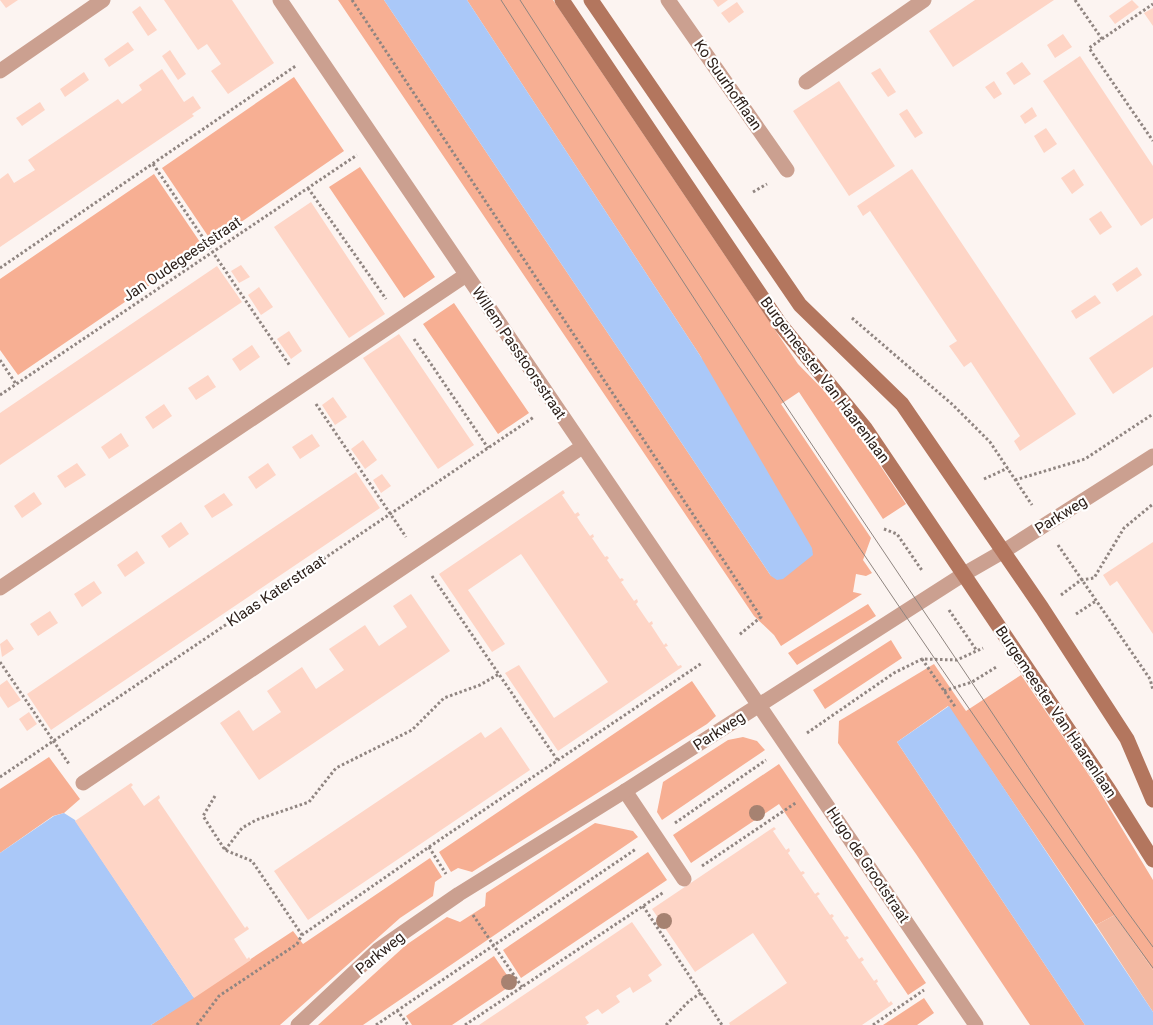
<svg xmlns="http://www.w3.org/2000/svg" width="1153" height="1025" font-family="Roboto,sans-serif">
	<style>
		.green { fill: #f7af93 }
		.forest { fill: #f3b9a2 }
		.water { fill: #aac8f8 }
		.building { fill: #fed5c6 }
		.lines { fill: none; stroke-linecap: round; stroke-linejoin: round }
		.path { stroke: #908581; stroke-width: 3; stroke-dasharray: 2.5 2.5; stroke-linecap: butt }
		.lane { stroke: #cba090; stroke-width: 15 }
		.street { stroke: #cba090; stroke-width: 15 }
		.secondary { stroke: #b3765e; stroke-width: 15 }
		.tram { stroke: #8f8580; stroke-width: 1 }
		.tree { fill: #a68271 }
		.labels { text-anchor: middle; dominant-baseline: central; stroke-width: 4.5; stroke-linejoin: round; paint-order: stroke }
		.street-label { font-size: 15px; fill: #2e211b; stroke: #fff }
	</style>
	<rect width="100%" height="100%" fill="#fcf4f1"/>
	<path class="green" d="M 338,0 L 384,0 L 771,576 L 701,357 L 467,0 L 553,0 L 798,364 L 835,402 L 855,428 L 906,504 L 883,519 L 799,392 L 781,404 L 871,538 L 863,560 L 872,573 L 866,576 L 856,574 L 853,592 L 862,594 L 781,646 L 774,635 L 754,616 Z
		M 294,77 L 344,151 L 212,242 L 162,168 Z
		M 360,167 L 435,277 L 404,298 L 329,187 Z
		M 154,174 L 204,248 L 18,375 L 0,350 L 0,279 Z
		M 454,303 L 529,413 L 498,434 L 423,324 Z
		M 868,604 L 876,616 L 797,665 L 788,653 Z
		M 891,640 L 902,658 L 825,709 L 813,690 Z
		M 934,664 L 966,711 L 1021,675 L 1095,784 L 1153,880 L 1153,970 L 1115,915 L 1096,925 L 948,706 L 897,742 L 1085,1025 L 1030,1025 L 916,854 L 838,743 L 839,721 Z
		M 692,681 L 716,716 L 707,724 L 472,872 L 458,868 L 451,872 L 439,852 Z
		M 743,737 L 757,741 L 765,750 L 662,820 L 657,812 L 663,782 L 728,740 Z
		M 49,757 L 80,799 L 64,813 L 53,816 L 0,853 L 0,789 Z
		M 779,764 L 926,983 L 908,995 L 779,804 L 691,863 L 673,835 Z
		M 595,823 L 633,831 L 638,837 L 363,1025 L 318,1025 L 406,945 L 447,917 L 460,922 L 485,906 L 486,893 Z
		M 648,852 L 667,880 L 521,978 L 503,950 Z
		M 430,858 L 442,877 L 435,882 L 433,896 L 400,918 L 280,1025 L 151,1025 L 293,931 L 303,944 Z
		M 494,956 L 513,984 L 452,1025 L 412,1025 L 406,1016 Z
		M 924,998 L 934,1013 L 917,1025 L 883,1025 Z"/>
	<path class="forest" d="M 1115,915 L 1153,970 L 1153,1012 L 1096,925 Z"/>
	<path class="water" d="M 384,0 L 467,0 L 701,357 L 812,548 L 813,555 L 783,579 L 777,580 L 771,576 Z
		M 949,706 L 1153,1012 L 1153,1025 L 1085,1025 L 897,742 Z
		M 64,813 L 75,820 L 194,998 L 151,1025 L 0,1025 L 0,853 L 54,816 Z"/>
	<path class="building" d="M 0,0 L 18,0 L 6,8 Z
		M 164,0 L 232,0 L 274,63 L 228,94 L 211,71 L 221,64 L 207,44 L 198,50 Z
		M 713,0 L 728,0 L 718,7 Z
		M 975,0 L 1054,0 L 953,67 L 929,31 Z
		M 1132,0 L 1139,7 L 1115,24 L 1109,16 Z
		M 737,2 L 744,12 L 729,23 L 721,13 Z
		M 140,6 L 157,30 L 148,36 L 132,12 Z
		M 1153,8 L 1153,26 L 1144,13 Z
		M 1063,34 L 1072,47 L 1055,58 L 1047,45 Z
		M 128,42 L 134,50 L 109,67 L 104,59 Z
		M 170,50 L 186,74 L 178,80 L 162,56 Z
		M 1080,56 L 1153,166 L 1153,218 L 1141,226 L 1043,81 Z
		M 1022,62 L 1031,74 L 1014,85 L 1006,73 Z
		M 880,68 L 896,92 L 888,97 L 871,73 Z
		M 162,69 L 184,102 L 193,96 L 201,108 L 192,114 L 194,116 L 0,247 L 0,179 L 8,173 L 14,183 L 35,170 L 28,160 L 118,99 L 122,104 L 142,90 L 139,85 Z
		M 84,72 L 89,80 L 65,97 L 60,89 Z
		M 839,81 L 895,166 L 849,196 L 793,111 Z
		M 994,81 L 1002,94 L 994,99 L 985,87 Z
		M 40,102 L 45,110 L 22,126 L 16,118 Z
		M 1032,107 L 1037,116 L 1025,124 L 1020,116 Z
		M 907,109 L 923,133 L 915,138 L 899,114 Z
		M 1046,128 L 1057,144 L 1044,153 L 1034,136 Z
		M 912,169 L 1076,414 L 1020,451 L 1014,441 L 1020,436 L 971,362 L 964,367 L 949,346 L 957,341 L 870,211 L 863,216 L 857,206 Z
		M 1074,169 L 1084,185 L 1072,194 L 1061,178 Z
		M 311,202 L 385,314 L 349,338 L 274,227 Z
		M 1101,211 L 1112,227 L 1100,235 L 1089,219 Z
		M 241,265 L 250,277 L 239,283 L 231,271 Z
		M 217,266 L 242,302 L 0,465 L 0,413 Z
		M 1137,267 L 1142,275 L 1117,292 L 1112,284 Z
		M 259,287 L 273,307 L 261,315 L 248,295 Z
		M 1095,295 L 1101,303 L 1076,319 L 1071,311 Z
		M 1153,315 L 1153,367 L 1113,394 L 1089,358 Z
		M 289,331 L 302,351 L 291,359 L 277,339 Z
		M 399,334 L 474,445 L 438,469 L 363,358 Z
		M 252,345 L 260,357 L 240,371 L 232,359 Z
		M 208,375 L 216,387 L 196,400 L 188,388 Z
		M 333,397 L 347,417 L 335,425 L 322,405 Z
		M 164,404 L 172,416 L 153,429 L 145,417 Z
		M 121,433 L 129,446 L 109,459 L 101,447 Z
		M 312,434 L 320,446 L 300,459 L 292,447 Z
		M 363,440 L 377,460 L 365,469 L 351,449 Z
		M 77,463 L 86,475 L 65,488 L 57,476 Z
		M 268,463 L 276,475 L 256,489 L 248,477 Z
		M 356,472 L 380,508 L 51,730 L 27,694 Z
		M 382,474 L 391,486 L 381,493 L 373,480 Z
		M 563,490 L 565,493 L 562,495 L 575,514 L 578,512 L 580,515 L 577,517 L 581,523 L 590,536 L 593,534 L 594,537 L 592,538 L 605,557 L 607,556 L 609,558 L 607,560 L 620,579 L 622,578 L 624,580 L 621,582 L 634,601 L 637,599 L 638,602 L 636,604 L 649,623 L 652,621 L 653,624 L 651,625 L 664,645 L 666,643 L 668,646 L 665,647 L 678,666 L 681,665 L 682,667 L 558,751 L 505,673 L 519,665 L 554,718 L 608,682 L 521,554 L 468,590 L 505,644 L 492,652 L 439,574 Z
		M 34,492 L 42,504 L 22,518 L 14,506 Z
		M 224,493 L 233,505 L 212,518 L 204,506 Z
		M 181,522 L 189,534 L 169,548 L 161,536 Z
		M 1153,542 L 1153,634 L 1117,581 L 1110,586 L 1103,575 Z
		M 137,551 L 145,563 L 125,577 L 117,565 Z
		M 94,581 L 102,593 L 82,607 L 74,594 Z
		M 411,594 L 450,651 L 259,780 L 220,723 L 239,710 L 253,731 L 281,712 L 267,691 L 302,667 L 316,689 L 344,670 L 329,649 L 365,625 L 379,646 L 407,627 L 393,606 Z
		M 50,611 L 58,623 L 38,636 L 30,624 Z
		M 7,639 L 14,649 L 2,657 L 0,644 Z
		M 7,680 L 21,700 L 8,708 L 0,696 L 0,685 Z
		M 29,712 L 37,724 L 27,731 L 19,719 Z
		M 501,727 L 530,770 L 308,920 L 274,871 L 481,732 L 485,738 Z
		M 131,783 L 133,785 L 131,787 L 144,806 L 159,795 L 160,798 L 158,800 L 245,928 L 247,926 L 249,929 L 234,939 L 247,959 L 249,957 L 251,960 L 194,998 L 75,821 Z
		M 774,827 L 776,829 L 773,831 L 786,850 L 789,848 L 790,851 L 788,853 L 801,872 L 803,871 L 805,873 L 802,875 L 815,894 L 818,892 L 820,894 L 817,896 L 830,915 L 832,914 L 834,916 L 832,918 L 845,937 L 847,936 L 849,938 L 846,940 L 859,959 L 862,957 L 864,960 L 861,962 L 874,981 L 877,979 L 878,982 L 876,983 L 889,1003 L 891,1001 L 893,1004 L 862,1025 L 730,1025 L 729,1023 L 787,983 L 753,933 L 695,972 L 652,909 Z
		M 632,922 L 662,965 L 648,975 L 652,981 L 633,993 L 630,987 L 616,996 L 620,1002 L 602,1014 L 598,1009 L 585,1017 L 589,1023 L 586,1025 L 479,1025 Z"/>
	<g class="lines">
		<path class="path" d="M 352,0 L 761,617 L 739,635
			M 1075,0 L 1102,39 L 1089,48 L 1153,141
			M 1102,39 L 1153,4
			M 153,164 L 290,366
			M 308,188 L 386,299
			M 753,192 L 767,184
			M 0,268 L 297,65
			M 852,318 L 953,405 L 990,442 L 1032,505
			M 414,339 L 488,448
			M 0,360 L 16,384
			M 0,395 L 357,155
			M 316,404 L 406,537
			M 984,479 L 1008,468
			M 1015,480 L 1085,459 L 1153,414
			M 884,529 L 897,534 L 923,572
			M 1058,545 L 1150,679 L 1153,690
			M 432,576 L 558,761
			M 1061,595 L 1081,580 L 1094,578 L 1124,528 L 1153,504
			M 949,610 L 977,651
			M 1076,614 L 1096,601
			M 922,659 L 956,708
			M 0,662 L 69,764
			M 944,691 L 972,682 L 998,666
			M 807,733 L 894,673 L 922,659 L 957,660 L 983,648
			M 0,777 L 534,417
			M 215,796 L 203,816 L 225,850 L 252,861 L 302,935
			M 675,823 L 766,760
			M 429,847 L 446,874
			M 225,850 L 242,828 L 256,820 L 309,802 L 336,768 L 412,730 L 444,698 L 480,685 L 499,674
			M 702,866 L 797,802
			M 643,906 L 722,1025
			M 473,915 L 522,987
			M 397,1010 L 408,1025
			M 197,1025 L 219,996 L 297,944 L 302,935 L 429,847 L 702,663
			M 376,1025 L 636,849
			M 465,1025 L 664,892
			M 666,1025 L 689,1001 L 701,993
			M 873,1025 L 924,990"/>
		<path class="lane" d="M 0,71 L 103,0
			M 0,588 L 466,275
			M 625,791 L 684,879"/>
		<path class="street" d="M 280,0 L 976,1025
			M 668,0 L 787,170
			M 806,82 L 924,0
			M 83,783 L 582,447
			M 298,1025 L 378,950 L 459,894 L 625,791 L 964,574 L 1004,551 L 1153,456"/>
		<path class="secondary" d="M 562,0 L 780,324 L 865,428 L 1109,790 L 1153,860
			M 591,0 L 800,305 L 902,404 L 1042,608 L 1127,739 L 1153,800"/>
		<path class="tram" d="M 501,0 C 711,327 924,654 1153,968
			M 520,0 C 662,222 809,441 956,659 C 1021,755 1084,854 1153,947"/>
	</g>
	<g class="tree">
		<circle cx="757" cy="813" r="8"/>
		<circle cx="664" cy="921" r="8"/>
		<circle cx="509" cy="982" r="8"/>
	</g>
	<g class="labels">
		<g class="street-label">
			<text transform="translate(728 85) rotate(55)">Ko Suurhofflaan</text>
			<text transform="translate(182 259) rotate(-34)">Jan Oudegeeststraat</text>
			<text transform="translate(519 353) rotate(56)">Willem Passtoorsstraat</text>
			<text transform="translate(825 380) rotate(53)">Burgemeester Van Haarenlaan</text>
			<text transform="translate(1061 515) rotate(-32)">Parkweg</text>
			<text transform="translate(276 591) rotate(-34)">Klaas Katerstraat</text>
			<text transform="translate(1056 712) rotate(56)">Burgemeester Van Haarenlaan</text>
			<text transform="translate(719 731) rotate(-33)">Parkweg</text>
			<text transform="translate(868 865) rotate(56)">Hugo de Grootstraat</text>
			<text transform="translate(380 953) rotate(-39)">Parkweg</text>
		</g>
	</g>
</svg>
